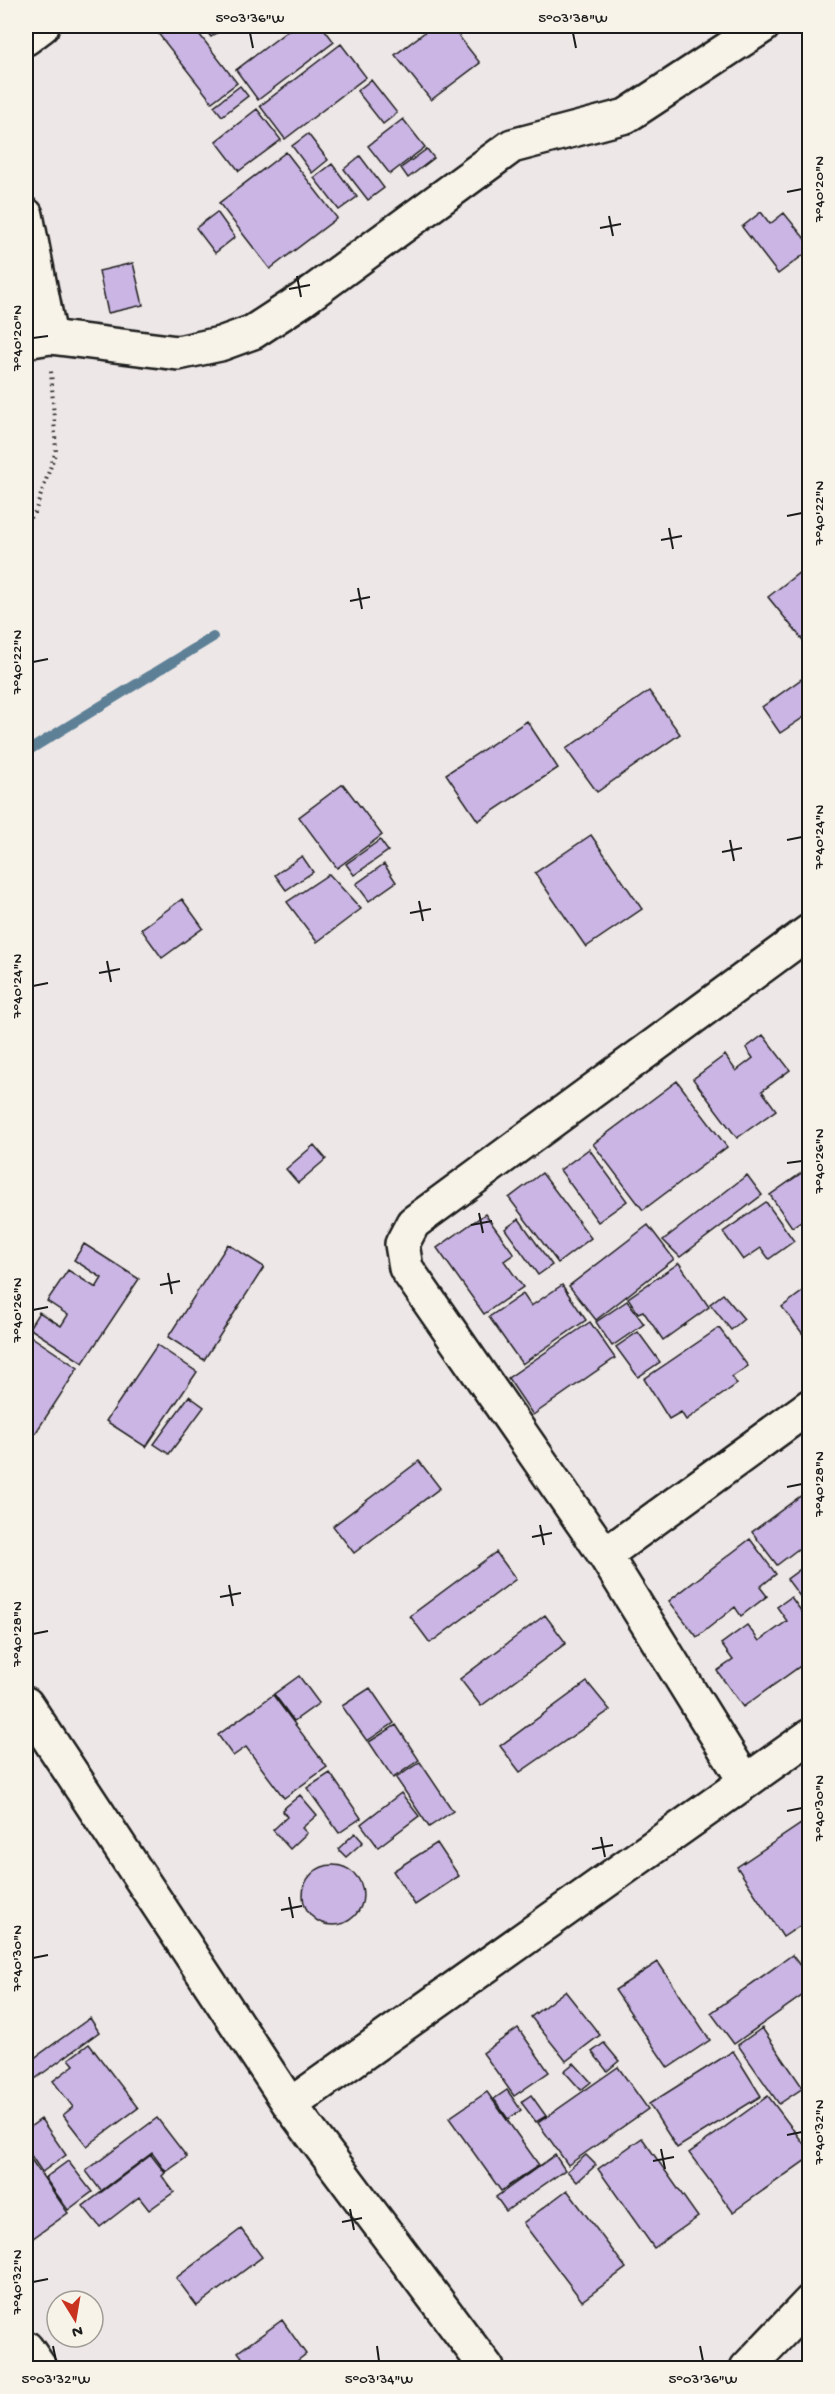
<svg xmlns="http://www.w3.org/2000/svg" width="835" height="2394" font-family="'Gochi Hand',sans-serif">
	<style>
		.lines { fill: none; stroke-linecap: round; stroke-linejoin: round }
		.stream { stroke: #5d8096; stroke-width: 10 }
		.building { fill: #cab5e4; stroke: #1c1c1c; stroke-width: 1.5 }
		.minor-casing { stroke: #1c1c1c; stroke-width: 38 }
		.path { stroke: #1c1c1c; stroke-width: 4; stroke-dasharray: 1.5 4.5; stroke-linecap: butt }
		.minor { stroke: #f7f3e8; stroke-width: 33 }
		.ticks { fill: none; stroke: #1c1c1c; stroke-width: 2 }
		.neatline { fill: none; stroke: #1c1c1c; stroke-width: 2 }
		.ticks-label { font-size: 15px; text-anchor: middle; fill: #1c1c1c }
	</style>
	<rect width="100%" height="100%" fill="#eee7e7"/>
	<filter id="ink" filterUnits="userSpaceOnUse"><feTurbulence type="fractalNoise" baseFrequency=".0167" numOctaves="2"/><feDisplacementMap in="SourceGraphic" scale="12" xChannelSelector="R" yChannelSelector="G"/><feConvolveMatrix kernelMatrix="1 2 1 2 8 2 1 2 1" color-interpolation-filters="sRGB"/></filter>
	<g filter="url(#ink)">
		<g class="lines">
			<path class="stream" d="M 26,752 L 213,637"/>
		</g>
		<path class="building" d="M 166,26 L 193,26 L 237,83 L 212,102 L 157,32 Z
			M 202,26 L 227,26 L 211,37 Z
			M 294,26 L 322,26 L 334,42 L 258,100 L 236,70 Z
			M 433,26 L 451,26 L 480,63 L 431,100 L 395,55 Z
			M 341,44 L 366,77 L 285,139 L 260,106 Z
			M 371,80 L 397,113 L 383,124 L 357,91 Z
			M 240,86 L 248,96 L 222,116 L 214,106 Z
			M 257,109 L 281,140 L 239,171 L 216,141 Z
			M 403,119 L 425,147 L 390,174 L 368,146 Z
			M 308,134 L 328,160 L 312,173 L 292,146 Z
			M 427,149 L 434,158 L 408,178 L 401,168 Z
			M 286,152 L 337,218 L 270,269 L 219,203 Z
			M 360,156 L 384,188 L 368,200 L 344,169 Z
			M 332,164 L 357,197 L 339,210 L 314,178 Z
			M 217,212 L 235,237 L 215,253 L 196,228 Z
			M 761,212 L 770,224 L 784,213 L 810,245 L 810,250 L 778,274 L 742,227 Z
			M 133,263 L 143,305 L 108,313 L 99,271 Z
			M 805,568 L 810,573 L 810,649 L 768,597 Z
			M 810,673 L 810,713 L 780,733 L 762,707 Z
			M 649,691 L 680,734 L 597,792 L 566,749 Z
			M 527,721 L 558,768 L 478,821 L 446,774 Z
			M 343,784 L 382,835 L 337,868 L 299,817 Z
			M 591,835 L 642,909 L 586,947 L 535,873 Z
			M 380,840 L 388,851 L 354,875 L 346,864 Z
			M 302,856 L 313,872 L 286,890 L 275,875 Z
			M 384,864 L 396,882 L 369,901 L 356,884 Z
			M 329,874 L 361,909 L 317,942 L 287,902 Z
			M 182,899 L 203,928 L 162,958 L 141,929 Z
			M 763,1035 L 790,1070 L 762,1091 L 776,1110 L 737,1138 L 693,1079 L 725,1055 L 736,1071 L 753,1058 L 746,1048 Z
			M 677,1081 L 727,1147 L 643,1210 L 593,1144 Z
			M 314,1145 L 326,1159 L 298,1183 L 286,1169 Z
			M 589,1149 L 627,1201 L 598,1222 L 560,1170 Z
			M 810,1167 L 810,1215 L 792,1227 L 770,1195 Z
			M 542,1173 L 591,1238 L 558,1263 L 509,1198 Z
			M 747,1175 L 762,1195 L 680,1257 L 663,1240 Z
			M 766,1202 L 794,1241 L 769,1259 L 761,1248 L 743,1260 L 723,1232 Z
			M 485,1214 L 514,1254 L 504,1261 L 523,1287 L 484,1314 L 437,1248 Z
			M 519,1219 L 552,1265 L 538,1275 L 505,1229 Z
			M 648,1225 L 674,1259 L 596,1320 L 569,1286 Z
			M 84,1244 L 139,1279 L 83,1363 L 29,1328 L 39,1312 L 61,1326 L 68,1315 L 47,1301 L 68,1270 L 96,1288 L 102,1278 L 74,1260 Z
			M 228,1244 L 264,1267 L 204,1360 L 168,1337 Z
			M 679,1263 L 709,1307 L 663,1340 L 643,1311 L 638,1313 L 628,1298 Z
			M 562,1285 L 586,1320 L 522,1364 L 489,1317 L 523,1294 L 531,1306 Z
			M 810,1286 L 810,1336 L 806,1338 L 782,1307 Z
			M 723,1294 L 744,1319 L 731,1330 L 710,1304 Z
			M 627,1301 L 644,1324 L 612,1346 L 596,1322 Z
			M 590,1322 L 615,1358 L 533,1415 L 508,1378 Z
			M 719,1328 L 748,1366 L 732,1377 L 737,1384 L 686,1420 L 681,1412 L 669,1419 L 644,1379 Z
			M 638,1332 L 660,1362 L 638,1377 L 616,1347 Z
			M 26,1333 L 78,1368 L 33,1437 L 26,1432 Z
			M 157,1345 L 197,1372 L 146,1447 L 106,1421 Z
			M 189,1396 L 204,1407 L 169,1454 L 154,1444 Z
			M 419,1461 L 440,1488 L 354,1553 L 333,1526 Z
			M 810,1489 L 810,1540 L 777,1565 L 752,1532 Z
			M 750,1539 L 776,1574 L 760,1587 L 767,1596 L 741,1616 L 735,1607 L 697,1637 L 669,1601 Z
			M 496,1552 L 516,1579 L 430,1643 L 410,1616 Z
			M 810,1562 L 810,1610 L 787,1579 Z
			M 791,1597 L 810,1623 L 810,1659 L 743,1707 L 717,1671 L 733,1660 L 721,1644 L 747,1625 L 759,1641 L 787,1621 L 777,1607 Z
			M 545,1615 L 566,1643 L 481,1706 L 460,1679 Z
			M 299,1676 L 319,1703 L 294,1721 L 274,1694 Z
			M 587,1682 L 610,1710 L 520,1772 L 500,1746 Z
			M 370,1688 L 394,1723 L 367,1741 L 342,1706 Z
			M 273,1695 L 327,1767 L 284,1798 L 246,1747 L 233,1756 L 218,1735 Z
			M 396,1725 L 419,1760 L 393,1778 L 369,1742 Z
			M 420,1762 L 453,1811 L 429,1827 L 396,1778 Z
			M 330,1773 L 361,1818 L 339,1833 L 307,1788 Z
			M 401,1793 L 419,1816 L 378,1847 L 361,1824 Z
			M 300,1795 L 317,1815 L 302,1828 L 307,1833 L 290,1849 L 273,1830 L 287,1817 L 282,1810 Z
			M 810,1818 L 810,1919 L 783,1937 L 737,1867 Z
			M 355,1833 L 363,1842 L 346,1857 L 338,1849 Z
			M 437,1843 L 459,1876 L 415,1905 L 393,1871 Z
			M303 1895a30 30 0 1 1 60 0a30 30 0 1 1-60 0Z
			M 792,1955 L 810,1979 L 810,1990 L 734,2044 L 711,2013 Z
			M 810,1955 L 810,1975 L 800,1961 Z
			M 658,1962 L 710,2040 L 668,2068 L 615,1990 Z
			M 565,1991 L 600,2035 L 566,2061 L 531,2017 Z
			M 90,2018 L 99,2032 L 35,2079 L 26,2064 Z
			M 518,2028 L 549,2072 L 514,2096 L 483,2053 Z
			M 762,2028 L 803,2088 L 779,2104 L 738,2045 Z
			M 604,2043 L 619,2061 L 607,2071 L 592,2052 Z
			M 89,2044 L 138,2108 L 87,2146 L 63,2115 L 73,2107 L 53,2081 L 74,2065 L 69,2059 Z
			M 733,2051 L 761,2096 L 677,2148 L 649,2104 Z
			M 574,2063 L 591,2082 L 581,2090 L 564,2071 Z
			M 618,2067 L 648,2109 L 568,2165 L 538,2123 Z
			M 507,2090 L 521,2110 L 508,2119 L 494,2099 Z
			M 487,2092 L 539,2165 L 501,2191 L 449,2118 Z
			M 531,2095 L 546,2116 L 536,2122 L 521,2102 Z
			M 768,2096 L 810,2152 L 810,2157 L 733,2212 L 689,2153 Z
			M 157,2118 L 187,2157 L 166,2172 L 152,2153 L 101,2191 L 86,2171 Z
			M 41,2119 L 66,2155 L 42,2172 L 26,2148 L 26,2130 Z
			M 642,2138 L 698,2217 L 654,2248 L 598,2169 Z
			M 26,2152 L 68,2213 L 26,2243 Z
			M 151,2155 L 165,2173 L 162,2176 L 174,2192 L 149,2210 L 139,2197 L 100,2227 L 83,2206 Z
			M 555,2155 L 565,2170 L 506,2211 L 496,2197 Z
			M 586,2155 L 596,2165 L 577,2182 L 567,2171 Z
			M 68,2161 L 92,2192 L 68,2210 L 45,2178 Z
			M 567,2190 L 626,2268 L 582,2301 L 523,2223 Z
			M 241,2229 L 262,2257 L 197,2306 L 176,2278 Z
			M 282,2320 L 306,2354 L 297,2361 L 303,2368 L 250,2368 L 238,2352 Z"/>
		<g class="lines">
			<g class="minor-casing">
				<path id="minor" d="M 26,38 L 42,26
					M 26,215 L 50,337
					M 26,341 L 50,337 L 178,353 L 220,344 L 253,332 L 302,300 L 512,146 L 626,116 L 763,26
					M 605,1555 L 810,1406
					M 26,1704 L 290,2105 L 487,2368
					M 745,1781 L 605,1555 L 406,1268 L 402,1244 L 413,1223 L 810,931
					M 290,2105 L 810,1736
					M 26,2348 L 40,2368
					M 747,2368 L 810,2302"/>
			</g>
			<path class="path" d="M 26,522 L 35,512 L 56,451 L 51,371"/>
			<use href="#minor" class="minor"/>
		</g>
	</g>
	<path class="ticks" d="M 250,33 L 253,48M 573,33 L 576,48M 787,192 L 802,189M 609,216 L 613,236M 600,228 L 621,224M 297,276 L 301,297M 289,289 L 310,285M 33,338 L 48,336M 787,516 L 802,513M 669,528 L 673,549M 661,540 L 682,536M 358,588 L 362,609M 350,601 L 370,597M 33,662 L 48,659M 730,840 L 734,861M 787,840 L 802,837M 722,852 L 742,848M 419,901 L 423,921M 410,913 L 431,909M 107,961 L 111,982M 99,973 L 120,969M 33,986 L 48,983M 787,1163 L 802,1161M 479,1213 L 483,1233M 471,1225 L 492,1221M 168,1273 L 172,1294M 160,1285 L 180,1281M 33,1310 L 48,1307M 787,1487 L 802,1484M 540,1525 L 544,1545M 532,1537 L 552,1533M 229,1585 L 233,1606M 220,1597 L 241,1593M 33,1634 L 48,1631M 787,1811 L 802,1808M 601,1837 L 605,1857M 592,1849 L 613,1845M 289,1897 L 293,1918M 281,1910 L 302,1906M 33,1958 L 48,1955M 787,2135 L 802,2132M 661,2149 L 665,2169M 653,2161 L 674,2157M 350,2209 L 354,2230M 342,2222 L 362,2218M 33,2282 L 48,2279M 53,2346 L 56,2361M 377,2346 L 379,2361M 700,2346 L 703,2361"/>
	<rect width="835" height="2394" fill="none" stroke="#f7f3e8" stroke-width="66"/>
	<g transform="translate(75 2319) rotate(169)"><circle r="28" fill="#f7f3e8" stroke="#9f9d96" stroke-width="1.5"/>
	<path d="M0-4.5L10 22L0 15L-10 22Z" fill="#c8321e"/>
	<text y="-9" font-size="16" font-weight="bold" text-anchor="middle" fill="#1c1c1c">N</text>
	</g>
	<rect x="33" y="33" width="769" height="2328" class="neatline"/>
	<g class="ticks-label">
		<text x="250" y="22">5°03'36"W</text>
		<text x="573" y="22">5°03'38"W</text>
		<text transform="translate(818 189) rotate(-90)" y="5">7°40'20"N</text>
		<text transform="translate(16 338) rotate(-90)" y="5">7°40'20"N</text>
		<text transform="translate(818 513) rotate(-90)" y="5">7°40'22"N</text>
		<text transform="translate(16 662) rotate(-90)" y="5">7°40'22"N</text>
		<text transform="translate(818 837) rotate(-90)" y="5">7°40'24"N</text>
		<text transform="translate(16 986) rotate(-90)" y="5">7°40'24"N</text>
		<text transform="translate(818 1161) rotate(-90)" y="5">7°40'26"N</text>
		<text transform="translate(16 1310) rotate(-90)" y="5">7°40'26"N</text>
		<text transform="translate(818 1484) rotate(-90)" y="5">7°40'28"N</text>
		<text transform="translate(16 1634) rotate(-90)" y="5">7°40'28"N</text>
		<text transform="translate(818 1808) rotate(-90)" y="5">7°40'30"N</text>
		<text transform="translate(16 1958) rotate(-90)" y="5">7°40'30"N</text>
		<text transform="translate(818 2132) rotate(-90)" y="5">7°40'32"N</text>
		<text transform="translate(16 2282) rotate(-90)" y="5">7°40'32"N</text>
		<text x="56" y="2383">5°03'32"W</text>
		<text x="379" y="2383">5°03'34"W</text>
		<text x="703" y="2383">5°03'36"W</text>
	</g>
</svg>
